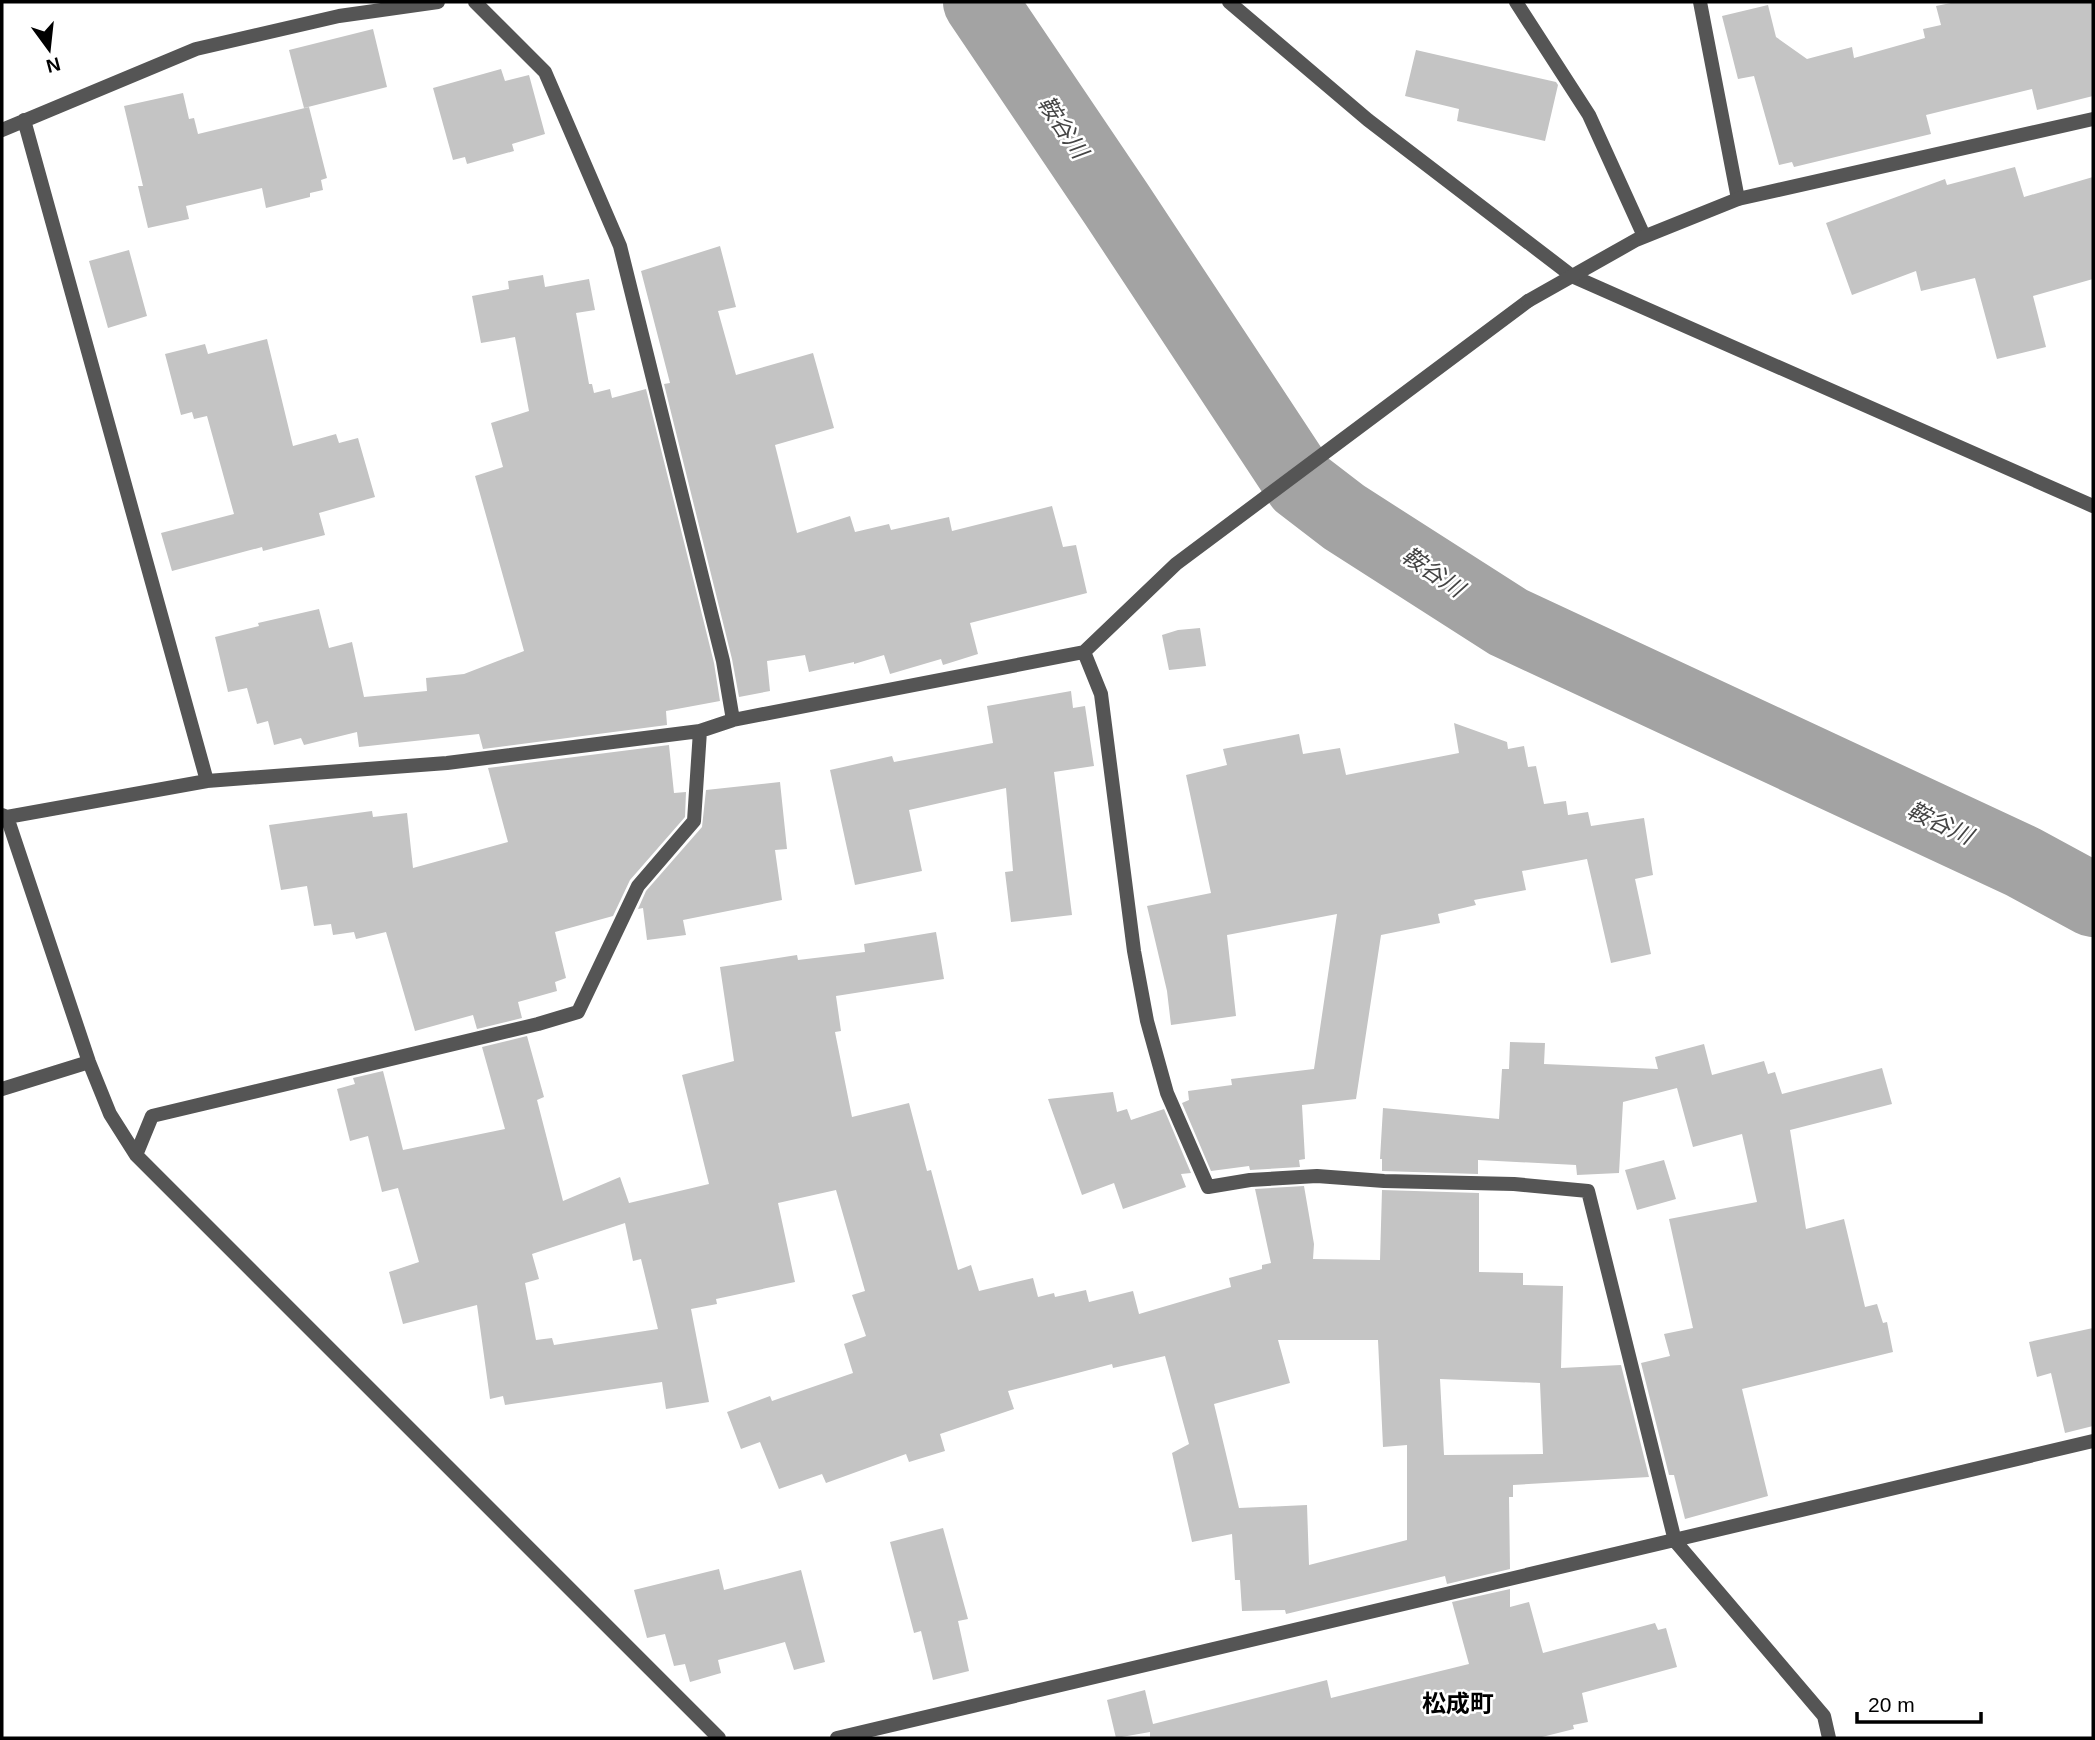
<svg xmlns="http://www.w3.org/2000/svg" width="2095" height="1740" font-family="Helvetica,'Noto Sans JP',sans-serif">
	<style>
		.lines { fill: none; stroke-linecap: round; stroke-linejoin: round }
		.river { stroke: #a3a3a3; stroke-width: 74 }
		.building { fill: #c4c4c4; fill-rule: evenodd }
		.minor { stroke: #555; stroke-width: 14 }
		.tertiary { stroke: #555; stroke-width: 14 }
		.labels { text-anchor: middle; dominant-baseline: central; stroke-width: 5; stroke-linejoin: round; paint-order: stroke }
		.water-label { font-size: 23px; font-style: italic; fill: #444; stroke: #fff }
		.quarter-label { font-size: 24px; font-weight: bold; fill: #000; stroke: #fff }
	</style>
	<rect width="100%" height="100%" fill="#fff"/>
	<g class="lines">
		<path class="river" d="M 980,2 L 1117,205 L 1301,484 L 1344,517 L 1508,622 L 2023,862 L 2093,900"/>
	</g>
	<path class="building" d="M 1956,2 L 2093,2 L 2093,96 L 2037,110 L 2032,89 L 1926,115 L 1931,134 L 1794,167 L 1792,162 L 1779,165 L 1754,76 L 1738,79 L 1722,16 L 1768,5 L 1776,37 L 1807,59 L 1852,47 L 1854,58 L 1925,38 L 1923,29 L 1941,25 L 1936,6 Z
		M 373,29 L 387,87 L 304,108 L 289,50 Z
		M 1416,50 L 1556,82 L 1558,85 L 1545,141 L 1457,121 L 1459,109 L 1405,96 Z
		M 501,69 L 505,81 L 529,75 L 545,134 L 512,144 L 514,151 L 467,164 L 465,157 L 453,160 L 433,88 Z
		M 183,93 L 189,119 L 194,118 L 198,134 L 309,107 L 327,178 L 321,180 L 323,190 L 310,193 L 310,197 L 266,208 L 262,188 L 186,206 L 189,219 L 148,228 L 138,186 L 143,186 L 124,106 Z
		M 2015,167 L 2024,197 L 2093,177 L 2093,279 L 2033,296 L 2046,347 L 1997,359 L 1975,278 L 1921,291 L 1916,271 L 1852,295 L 1826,223 L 1945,179 L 1947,185 Z
		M 720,246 L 736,307 L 718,311 L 736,375 L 813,353 L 834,428 L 775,445 L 797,533 L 850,516 L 855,532 L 889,524 L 891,530 L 949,517 L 952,531 L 1052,506 L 1063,547 L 1076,545 L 1087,593 L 970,623 L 978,654 L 943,665 L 941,659 L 890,674 L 884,655 L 854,664 L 854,662 L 809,672 L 805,655 L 767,661 L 770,691 L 739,697 L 732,659 L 664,384 L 670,383 L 641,271 Z
		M 129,250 L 147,316 L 108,328 L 89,261 Z
		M 543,275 L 545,287 L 589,279 L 595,310 L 576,313 L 589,384 L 592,384 L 594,393 L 610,389 L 612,398 L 646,389 L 714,663 L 720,701 L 666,711 L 667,725 L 483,749 L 479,734 L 359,747 L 357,732 L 304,745 L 301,738 L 274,745 L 268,721 L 257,724 L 247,688 L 228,692 L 215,637 L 259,626 L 258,623 L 319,609 L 329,648 L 352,642 L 364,697 L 427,691 L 426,678 L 464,674 L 524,651 L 475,476 L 503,467 L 491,423 L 529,411 L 515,337 L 481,343 L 472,296 L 509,289 L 508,281 Z
		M 267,339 L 293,446 L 336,434 L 339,443 L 358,438 L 375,497 L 319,513 L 325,535 L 263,551 L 262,547 L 172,571 L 161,533 L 234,514 L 207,416 L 194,419 L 192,412 L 181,415 L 165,354 L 205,344 L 208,354 Z
		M 1200,628 L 1206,666 L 1169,670 L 1162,635 L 1178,630 Z
		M 1071,691 L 1073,708 L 1085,706 L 1094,766 L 1054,772 L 1072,915 L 1011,922 L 1005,872 L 1013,871 L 1006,788 L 909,810 L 922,871 L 855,885 L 830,770 L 892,756 L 894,762 L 993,743 L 987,706 Z
		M 1454,723 L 1507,742 L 1508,749 L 1524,746 L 1528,767 L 1536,766 L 1544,804 L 1566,801 L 1568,815 L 1588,812 L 1591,826 L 1644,818 L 1653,875 L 1635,879 L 1651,954 L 1611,963 L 1587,859 L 1522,871 L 1526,890 L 1474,900 L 1476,905 L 1438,914 L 1440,923 L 1381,935 L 1356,1099 L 1302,1105 L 1305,1159 L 1299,1160 L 1300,1167 L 1250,1170 L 1249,1166 L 1211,1171 L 1182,1103 L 1189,1100 L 1188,1091 L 1232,1085 L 1231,1079 L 1314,1069 L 1337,914 L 1227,935 L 1236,1016 L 1171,1025 L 1167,991 L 1147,906 L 1211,893 L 1186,775 L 1227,765 L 1223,749 L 1299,734 L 1303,754 L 1340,748 L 1346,775 L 1459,753 Z
		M 669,745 L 674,793 L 686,792 L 685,817 L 630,880 L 613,916 L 555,932 L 566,978 L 555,982 L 557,991 L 518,1002 L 522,1018 L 477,1029 L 473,1015 L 415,1031 L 386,932 L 356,939 L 354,932 L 333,935 L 331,924 L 314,926 L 307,886 L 281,890 L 269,825 L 372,811 L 373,817 L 407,813 L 413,868 L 508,842 L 488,768 Z
		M 780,782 L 787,849 L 775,850 L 782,900 L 683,920 L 686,935 L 647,940 L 643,908 L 638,909 L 646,891 L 702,827 L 706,790 Z
		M 936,932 L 944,979 L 836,996 L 841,1031 L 835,1032 L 852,1117 L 909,1103 L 927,1171 L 931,1170 L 958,1270 L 971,1265 L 979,1291 L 1033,1278 L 1038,1297 L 1054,1293 L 1055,1297 L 1086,1290 L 1089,1302 L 1133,1291 L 1139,1314 L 1231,1287 L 1229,1278 L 1262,1269 L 1262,1265 L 1271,1263 L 1255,1189 L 1304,1186 L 1314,1244 L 1313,1259 L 1380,1260 L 1382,1190 L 1479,1193 L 1479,1272 L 1523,1273 L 1523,1285 L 1563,1286 L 1561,1368 L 1621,1365 L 1649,1477 L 1513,1485 L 1513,1497 L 1509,1497 L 1510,1569 L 1447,1584 L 1445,1576 L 1286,1614 L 1285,1610 L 1242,1611 L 1240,1580 L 1235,1580 L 1232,1534 L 1192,1542 L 1172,1453 L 1189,1444 L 1165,1356 L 1113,1368 L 1112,1364 L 1008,1391 L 1014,1409 L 940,1434 L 945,1451 L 909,1462 L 906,1454 L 826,1483 L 822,1474 L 779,1489 L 760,1442 L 741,1449 L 727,1412 L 770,1396 L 772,1401 L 853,1373 L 844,1344 L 866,1336 L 852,1295 L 865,1291 L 836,1190 L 778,1203 L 795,1282 L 716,1299 L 717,1304 L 691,1309 L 709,1402 L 666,1409 L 662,1382 L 505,1405 L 503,1396 L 490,1399 L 477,1305 L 403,1324 L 389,1272 L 419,1262 L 398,1188 L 382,1192 L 368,1136 L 350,1141 L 337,1089 L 355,1084 L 353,1078 L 383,1071 L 403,1150 L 505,1129 L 482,1047 L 527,1036 L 544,1097 L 537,1100 L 563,1201 L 620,1177 L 629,1203 L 709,1184 L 682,1075 L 734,1061 L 720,967 L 797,955 L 798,960 L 865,952 L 864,944 ZM 625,1223 L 633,1261 L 641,1259 L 658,1329 L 554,1345 L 552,1338 L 536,1340 L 525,1283 L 539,1279 L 532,1254 ZM 1278,1340 L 1378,1340 L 1383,1447 L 1407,1445 L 1407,1540 L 1309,1565 L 1307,1505 L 1239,1508 L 1214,1404 L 1290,1383 ZM 1440,1379 L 1540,1383 L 1543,1454 L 1444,1455 Z
		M 1510,1042 L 1545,1043 L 1544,1064 L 1658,1069 L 1655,1057 L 1704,1044 L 1712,1075 L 1764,1061 L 1768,1074 L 1775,1072 L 1782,1094 L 1882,1068 L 1892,1104 L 1790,1130 L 1806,1229 L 1844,1219 L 1865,1307 L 1877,1304 L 1883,1323 L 1887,1322 L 1893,1352 L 1742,1389 L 1768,1496 L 1685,1519 L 1674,1475 L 1669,1475 L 1641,1363 L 1670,1356 L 1664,1334 L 1693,1328 L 1669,1219 L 1757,1202 L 1742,1134 L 1693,1147 L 1677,1088 L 1623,1102 L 1619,1173 L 1577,1175 L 1576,1165 L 1478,1160 L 1478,1174 L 1382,1171 L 1382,1159 L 1380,1159 L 1383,1108 L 1499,1119 L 1502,1069 L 1509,1069 Z
		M 1113,1092 L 1117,1112 L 1127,1109 L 1131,1120 L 1164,1109 L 1191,1173 L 1181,1174 L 1186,1187 L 1123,1209 L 1114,1183 L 1082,1195 L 1048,1099 Z
		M 1664,1160 L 1676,1199 L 1637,1210 L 1625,1170 Z
		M 2093,1328 L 2093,1426 L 2065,1433 L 2051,1373 L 2037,1377 L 2029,1342 Z
		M 943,1528 L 968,1619 L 958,1621 L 969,1671 L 933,1680 L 921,1631 L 914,1633 L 890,1542 Z
		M 719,1569 L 724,1590 L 801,1570 L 825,1662 L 794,1670 L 785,1642 L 718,1660 L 721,1673 L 690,1682 L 685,1664 L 674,1666 L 665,1634 L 647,1638 L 634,1590 Z
		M 1510,1589 L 1510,1607 L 1529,1602 L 1543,1653 L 1655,1623 L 1658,1630 L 1666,1628 L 1677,1667 L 1582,1693 L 1588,1722 L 1573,1725 L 1574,1729 L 1538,1738 L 1150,1738 L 1150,1732 L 1116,1738 L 1107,1700 L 1145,1690 L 1153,1724 L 1327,1680 L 1331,1698 L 1469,1664 L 1452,1602 Z"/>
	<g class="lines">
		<path class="minor" d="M 475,2 L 545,72 L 620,246 L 723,661 L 733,720
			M 1229,2 L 1368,120 L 1572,276 L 2093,506
			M 1516,2 L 1589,115 L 1644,236
			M 1700,2 L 1738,199
			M 24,120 L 207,781
			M 2,130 L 196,49 L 339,16 L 438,2
			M 1084,652 L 1101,694 L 1134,951 L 1147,1021 L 1167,1093 L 1208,1187 L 1250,1180 L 1317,1176 L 1384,1181 L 1514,1184 L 1588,1191 L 1675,1541 L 1824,1716 L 1829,1738
			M 2,815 L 7,817 L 207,781 L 447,763 L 700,731 L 733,720 L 1084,652 L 1176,564 L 1528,301
			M 7,817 L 89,1062 L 110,1114 L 136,1155 L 719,1738
			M 2,1089 L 89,1062
			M 136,1155 L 152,1116 L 538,1024 L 578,1012 L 638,886 L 694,821 L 700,731
			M 837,1738 L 2093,1441"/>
		<path class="tertiary" d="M 1528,301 L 1636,240 L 1738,199 L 2093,119"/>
	</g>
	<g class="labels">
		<g class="water-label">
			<text transform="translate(1063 127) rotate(56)">鞍谷川</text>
			<text transform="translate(1433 572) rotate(34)">鞍谷川</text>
			<text transform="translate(1940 823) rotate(25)">鞍谷川</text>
		</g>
		<g class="quarter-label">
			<text x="1458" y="1703">松成町</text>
		</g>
	</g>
	<rect width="2095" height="1740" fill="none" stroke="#000000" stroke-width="7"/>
	<g transform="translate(49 49) rotate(165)" stroke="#ffffff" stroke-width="5" paint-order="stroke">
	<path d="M0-5L12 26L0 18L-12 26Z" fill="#000000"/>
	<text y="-10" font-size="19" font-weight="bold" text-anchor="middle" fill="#000000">N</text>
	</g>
	<path d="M1857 1712v10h124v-10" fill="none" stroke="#000000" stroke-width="3.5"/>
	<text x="1868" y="1712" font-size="21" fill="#000000" stroke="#ffffff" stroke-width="5" paint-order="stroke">20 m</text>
</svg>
